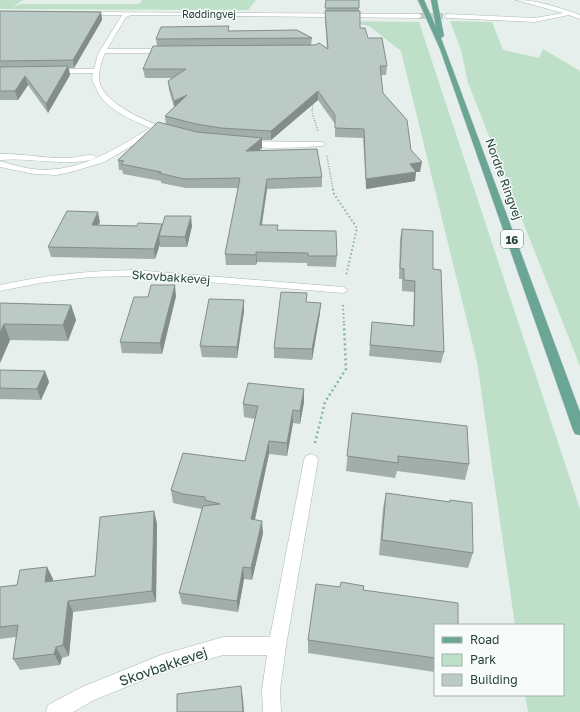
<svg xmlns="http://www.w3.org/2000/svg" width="580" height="712" font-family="'Golos Text',sans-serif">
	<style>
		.green { fill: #bfe0c8 }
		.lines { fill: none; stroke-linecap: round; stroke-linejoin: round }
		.minor-tunnel { stroke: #bfccc8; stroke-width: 6; stroke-dasharray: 6 3; stroke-linecap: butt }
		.minor-casing { stroke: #a8b8b2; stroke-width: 1 }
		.major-casing { stroke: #c2cac8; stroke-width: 1 }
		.path-far2 { stroke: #86b3a5; stroke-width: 1.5; stroke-dasharray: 1 1.5; stroke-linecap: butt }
		.path-far1 { stroke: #86b3a5; stroke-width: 2; stroke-dasharray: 1.5 2.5; stroke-linecap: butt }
		.path { stroke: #86b3a5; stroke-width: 2.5; stroke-dasharray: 2 3; stroke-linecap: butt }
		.minor { fill: #fff; fill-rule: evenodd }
		.major { fill: #6aa596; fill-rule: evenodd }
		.wall { fill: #a1aea9 }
		.shaded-wall { fill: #838d89 }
		.building { fill: #bbcac4; stroke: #838d89 }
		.labels { text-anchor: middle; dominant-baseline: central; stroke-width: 3; stroke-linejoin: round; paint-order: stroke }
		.far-street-label { font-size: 10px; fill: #24423a; stroke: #f7fbf9 }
		.shield { fill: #f7fbf9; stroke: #637a73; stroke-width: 1 }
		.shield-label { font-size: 11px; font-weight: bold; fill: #24423a }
		.street-label { font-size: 12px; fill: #24423a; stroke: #f7fbf9 }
		.near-street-label { font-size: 14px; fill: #24423a; stroke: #f7fbf9 }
	</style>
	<rect width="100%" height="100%" fill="#e6efeb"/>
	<path class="green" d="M 0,0 L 23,0 L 13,7 L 21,4 L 139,4 L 142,0 L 256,0 L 248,10 L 0,9 Z
		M 340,21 L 419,22 L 580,509 L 580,712 L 528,712 L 525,695 L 563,695 L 563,625 L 515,625 L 477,362 L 401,51 L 369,26 Z
		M 450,21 L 492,22 L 503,50 L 539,58 L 543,49 L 580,71 L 580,366 L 468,83 L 461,50 Z"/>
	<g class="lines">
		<path class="minor-tunnel" d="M 419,16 L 447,16"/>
		<g class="minor-casing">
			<path id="minor" d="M 516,0 C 539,0 560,8 580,15 L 580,19 L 569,15 L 535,22 L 447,18 L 444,16 L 447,14 L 535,18 L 563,13 Z
				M 83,12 L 419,14 L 422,16 L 419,18 L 131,15 L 126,17 L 107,49 L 167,49 L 170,51 L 167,53 L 105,53 C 102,60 99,70 99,77 C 98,102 150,124 171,129 L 171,133 L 157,131 L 104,162 L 71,172 L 56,175 L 34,174 L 0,167 L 0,161 C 11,164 22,168 33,169 C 77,174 114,150 150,128 C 130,119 104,109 96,88 C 93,82 91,79 93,73 L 53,73 L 50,71 L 53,69 L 94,69 L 98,54 L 122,15 L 85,15 L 83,14 Z
				M 244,141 L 322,142 L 326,144 L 322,146 C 308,147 251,151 243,143 Z
				M 0,154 C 23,153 46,159 69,158 C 77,158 91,152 96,157 L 95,159 C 63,167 32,157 0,160 Z
				M 134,270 L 343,287 L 348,290 L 343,293 L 134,276 L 89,277 L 40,283 L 0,291 L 0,285 C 47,275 87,271 134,270 Z
				M 311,454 L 316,456 L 318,460 L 286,646 L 280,690 L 281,712 L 263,712 L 262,690 L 267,655 L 223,655 L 161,673 L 94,700 L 73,712 L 46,712 L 48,705 L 82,687 L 161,655 L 223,637 L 270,637 L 304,460 L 306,456 Z"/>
		</g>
		<g class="major-casing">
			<path id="major" d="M 418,0 L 424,0 L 436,27 L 431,0 L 437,0 L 444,36 L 441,38 L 580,412 L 580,435 L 575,434 L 573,430 L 440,49 Z"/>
		</g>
		<path class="path-far2" d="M 313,103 L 312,112 L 318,131
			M 327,156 L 333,190"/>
		<path class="path-far1" d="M 333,189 L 334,194 L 357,228 L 346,276
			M 343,305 L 344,325"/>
		<path class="path" d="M 315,443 L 325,402 L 346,369 L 344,324"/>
		<use href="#minor" class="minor"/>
		<use href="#major" class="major"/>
	</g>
	<path class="wall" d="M 326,0 L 359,8 L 360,28 L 387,66 L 386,75 L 381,75 L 383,93 L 411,150 L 420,172 L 416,172 L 415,181 L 366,189 L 363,138 L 335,137 L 335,124 L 318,100 L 271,140 L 262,140 L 262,148 L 258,151 L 322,177 L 322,187 L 267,189 L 262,225 L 278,230 L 337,256 L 336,267 L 307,266 L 307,263 L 257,262 L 256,265 L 226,265 L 225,254 L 238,188 L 186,188 L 161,183 L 161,181 L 123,174 L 122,170 L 119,170 L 118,160 L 166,125 L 165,116 L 174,107 L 169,90 L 168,81 L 173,78 L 145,78 L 143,69 L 157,46 L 156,39 L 229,31 L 312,38 L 311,45 L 327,48 L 325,19 Z
		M 0,11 L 101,12 L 102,20 L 74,68 L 69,68 L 70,75 L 48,113 L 28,85 L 18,100 L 0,100 Z
		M 100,222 L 98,225 L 137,226 L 162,224 L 162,226 L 192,226 L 187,247 L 160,247 L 160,244 L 155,259 L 51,257 L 48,247 Z
		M 402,229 L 433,269 L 444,352 L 441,363 L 369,356 L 372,322 L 413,326 L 414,292 L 402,291 L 402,279 L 399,279 L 400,239 Z
		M 176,296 L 162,354 L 122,353 L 120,342 L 148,297 Z
		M 244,300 L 244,311 L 237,358 L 202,357 L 200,346 Z
		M 0,303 L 71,305 L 76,320 L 68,341 L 10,340 L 0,363 Z
		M 320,313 L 312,360 L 274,358 L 274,348 Z
		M 0,370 L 45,371 L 49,382 L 41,400 L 0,399 Z
		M 304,389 L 304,402 L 300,424 L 293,423 L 287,456 L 269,454 L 255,520 L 263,533 L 252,580 L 244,579 L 238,612 L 182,604 L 179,593 L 202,509 L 186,506 L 173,503 L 171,490 L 245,461 L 255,419 L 244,417 L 243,404 Z
		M 352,413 L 469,464 L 465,480 L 397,471 L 395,478 L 346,471 Z
		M 386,493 L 449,502 L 450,500 L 473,553 L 468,568 L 379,555 L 383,508 Z
		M 154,511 L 157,524 L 156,602 L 73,612 L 69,656 L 62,658 L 60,665 L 20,670 L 13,659 L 16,637 L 0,639 L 0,587 L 17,585 L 47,567 L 53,579 L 52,581 L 95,576 Z
		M 363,590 L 435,625 L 435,672 L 308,653 L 308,640 Z"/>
	<path class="shaded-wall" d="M 101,12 L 102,20 L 74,68 L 73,60 Z
		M 68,66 L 70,75 L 48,113 L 46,104 Z
		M 25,76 L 28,85 L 18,100 L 15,91 Z
		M 318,91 L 318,100 L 271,140 L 271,131 Z
		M 187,95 L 175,110 L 174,101 Z
		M 262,138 L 262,148 L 247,161 L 246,151 Z
		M 422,162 L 420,172 L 416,172 L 415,181 L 366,189 L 366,179 L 410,164 Z
		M 267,179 L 267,189 L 260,235 L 260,225 Z
		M 98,212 L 100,222 L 94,235 L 92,225 Z
		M 191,216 L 192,226 L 187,247 L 185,237 Z
		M 162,224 L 163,233 L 159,236 L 160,244 L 155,259 L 154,249 Z
		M 256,252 L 257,262 L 256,265 Z
		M 175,285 L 176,296 L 162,354 L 160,343 Z
		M 244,300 L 244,311 L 237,358 L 237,347 Z
		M 321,303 L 320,313 L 312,360 L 312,349 Z
		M 71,305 L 76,320 L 68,341 L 63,325 Z
		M 4,324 L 10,340 L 0,363 L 0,333 Z
		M 45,371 L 49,382 L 41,400 L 37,389 Z
		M 304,389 L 304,402 L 300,424 L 300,411 Z
		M 293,410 L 293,423 L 287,456 L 287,443 Z
		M 269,441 L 269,454 L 252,532 L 251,519 Z
		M 154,511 L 157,524 L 156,602 L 152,591 Z
		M 262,521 L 263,533 L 252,580 L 251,568 Z
		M 47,567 L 53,579 L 51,594 L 45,582 Z
		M 243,567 L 244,579 L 238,612 L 237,601 Z
		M 68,601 L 73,612 L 69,656 L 63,645 Z
		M 56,647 L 62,658 L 60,665 L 54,654 Z
		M 241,686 L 243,699 L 244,712 L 243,712 Z"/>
	<path class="building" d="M 326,0 L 359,0 L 359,8 L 325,8 Z
		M 0,11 L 101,12 L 73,60 L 0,61 Z
		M 325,11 L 360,11 L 360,28 L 365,28 L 368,38 L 382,38 L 387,66 L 380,66 L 383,93 L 407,120 L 411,150 L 422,162 L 410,164 L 416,172 L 366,179 L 364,129 L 335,128 L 335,115 L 318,91 L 271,131 L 221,128 L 196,124 L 165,116 L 187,95 L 174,101 L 168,81 L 186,69 L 143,69 L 153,46 L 315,45 L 319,43 L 328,49 Z
		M 229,26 L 228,31 L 297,30 L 312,38 L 156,39 L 161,27 Z
		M 68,66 L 46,104 L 25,76 L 15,91 L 0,91 L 0,67 Z
		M 158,122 L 197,132 L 262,138 L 246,151 L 317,149 L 322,177 L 267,179 L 260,225 L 278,225 L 277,230 L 336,231 L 337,256 L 308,256 L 308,253 L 256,252 L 256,255 L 225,254 L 240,178 L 184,179 L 159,173 L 161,172 L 121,164 L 124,161 L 118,160 Z
		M 67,211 L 98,212 L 92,225 L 137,226 L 138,223 L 162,224 L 154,249 L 48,247 Z
		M 165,216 L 191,216 L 185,237 L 159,236 Z
		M 402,229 L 433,231 L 433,269 L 441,270 L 444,352 L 370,345 L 372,322 L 414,326 L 415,281 L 404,280 L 404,269 L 400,268 Z
		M 151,285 L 175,285 L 160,343 L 120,342 L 134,297 L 148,297 Z
		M 281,292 L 307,293 L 306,302 L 321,303 L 312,349 L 274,348 Z
		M 209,299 L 244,300 L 237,347 L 200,346 Z
		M 0,303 L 71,305 L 63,325 L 4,324 L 0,333 Z
		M 0,370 L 45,371 L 37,389 L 0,388 Z
		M 248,383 L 304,389 L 300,411 L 293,410 L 287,443 L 269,441 L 251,519 L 262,521 L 251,568 L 243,567 L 237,601 L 179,593 L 203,506 L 220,504 L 205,500 L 205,497 L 183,494 L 171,490 L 183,453 L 245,461 L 258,406 L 243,404 Z
		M 352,413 L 467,426 L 469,464 L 398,456 L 398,463 L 347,456 Z
		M 386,493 L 450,502 L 450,500 L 472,503 L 473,553 L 382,540 Z
		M 154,511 L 152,591 L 68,601 L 63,645 L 56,647 L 54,654 L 13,659 L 18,625 L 0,627 L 0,587 L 17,585 L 20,570 L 47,567 L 45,582 L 95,576 L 100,517 Z
		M 341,582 L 364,586 L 363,590 L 458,603 L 458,625 L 435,625 L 435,658 L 308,640 L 316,584 L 340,587 Z
		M 241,686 L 243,712 L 177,712 L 177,694 Z"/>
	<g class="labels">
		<g class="far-street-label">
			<text x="209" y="14">Røddingvej</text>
		</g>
		<rect class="shield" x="501" y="230" width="22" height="18" rx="3"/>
		<g class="shield-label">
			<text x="512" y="239">16</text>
		</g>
		<g class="street-label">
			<text transform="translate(504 179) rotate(70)">Nordre Ringvej</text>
			<text transform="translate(171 277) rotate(4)">Skovbakkevej</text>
		</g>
		<g class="near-street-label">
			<text transform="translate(163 666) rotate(-19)">Skovbakkevej</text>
		</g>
	</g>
	<rect x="434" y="624" width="130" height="72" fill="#f7fbf9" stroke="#a3b1ad"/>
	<rect x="442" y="637" width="20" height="6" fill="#6aa596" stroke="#a3b1ad"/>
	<text x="470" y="644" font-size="12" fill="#24423a">Road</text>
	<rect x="442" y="654" width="20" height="12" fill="#bfe0c8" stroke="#a3b1ad"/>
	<text x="470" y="664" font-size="12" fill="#24423a">Park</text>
	<rect x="442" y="674" width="20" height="12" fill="#bbcac4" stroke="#a3b1ad"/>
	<text x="470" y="684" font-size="12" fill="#24423a">Building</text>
</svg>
